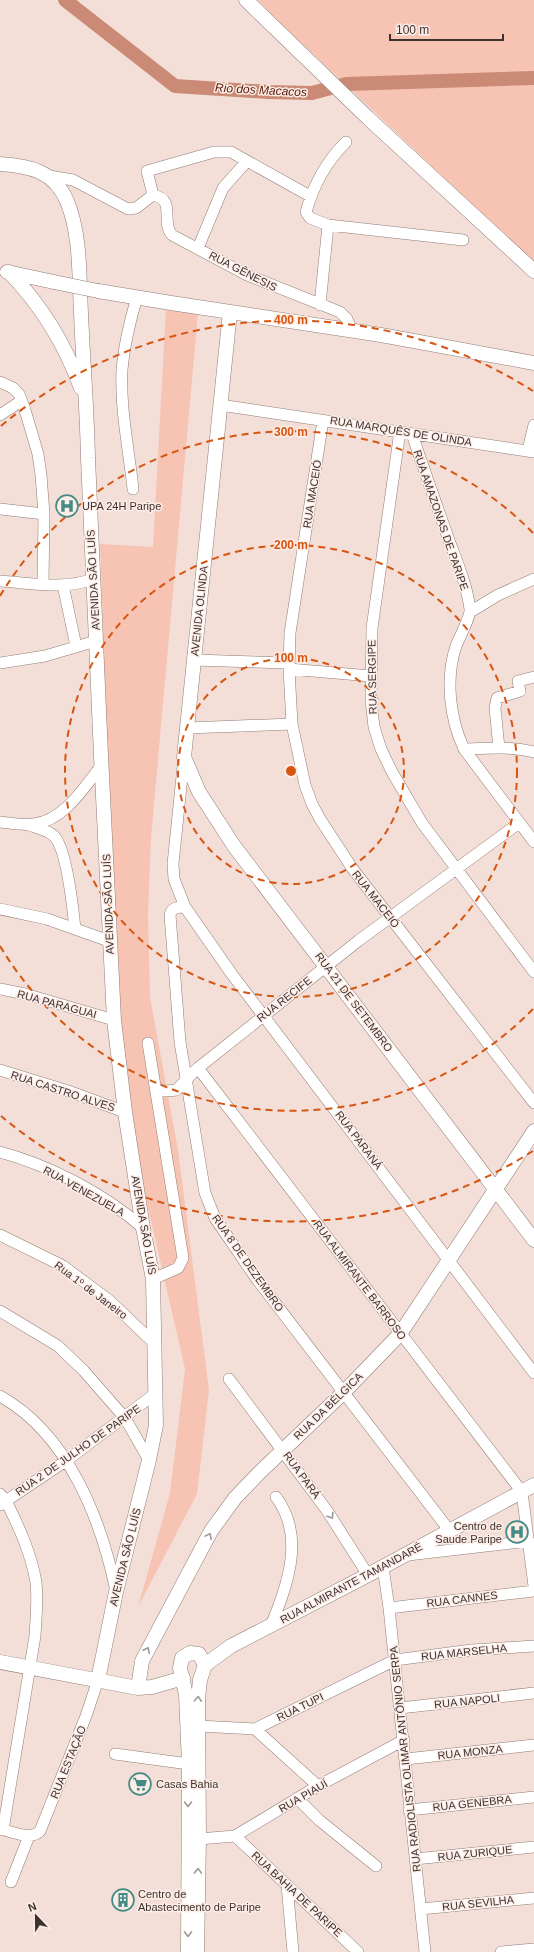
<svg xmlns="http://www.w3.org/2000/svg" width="534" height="1952" font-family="Helvetica,sans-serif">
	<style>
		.green { fill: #f7c4b3 }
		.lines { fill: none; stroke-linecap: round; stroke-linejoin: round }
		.river { stroke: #ca8a75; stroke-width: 14 }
		.minor-casing { stroke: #907d76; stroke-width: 12 }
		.major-casing { stroke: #907d76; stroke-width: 15 }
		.minor { stroke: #fff; stroke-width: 11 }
		.major { stroke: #fff; stroke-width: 14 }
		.major-bridge-casing { stroke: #907d76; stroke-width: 15; stroke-linecap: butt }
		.major-bridge { stroke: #fff; stroke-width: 14 }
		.oneway { stroke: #9e9998 }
		.ring { fill: none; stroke: #d75510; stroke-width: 2; stroke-dasharray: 7 5 }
		.labels { text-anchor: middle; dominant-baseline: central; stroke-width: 3; stroke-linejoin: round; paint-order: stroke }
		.street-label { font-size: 11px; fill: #3c3331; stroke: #feede7 }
		.poi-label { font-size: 11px; fill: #3c3331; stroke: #feede7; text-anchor: start }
		.water-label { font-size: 12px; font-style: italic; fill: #521803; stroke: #feede7 }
		.centre { fill: #d75510; stroke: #feede7; stroke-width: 2 }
		.ring-label { font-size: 12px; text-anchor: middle; font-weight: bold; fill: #d75510; stroke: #feede7; stroke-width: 3; stroke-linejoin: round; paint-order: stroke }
	</style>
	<rect width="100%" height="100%" fill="#f4dfd8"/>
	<path class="green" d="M 258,0 L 534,0 L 534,263 L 289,31 Z
		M 166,308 L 198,313 L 151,838 L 148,913 L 150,997 L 178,1150 L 209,1390 L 197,1494 L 138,1607 L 170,1493 L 185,1369 L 126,1112 L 103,764 L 103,625 L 100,544 L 153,547 Z"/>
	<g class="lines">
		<path class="river" d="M 65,0 L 175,86 L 268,92 L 312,93 L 346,84 L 534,78"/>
		<g class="minor-casing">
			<path id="minor" d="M 49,176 L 73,180 L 128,209 L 136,208 L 153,195
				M 153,195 C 177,200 160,222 172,235 L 247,275 L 340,312 L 347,319 L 352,331
				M 153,195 L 147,171 L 214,152 L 231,152 L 310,196
				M 328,225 L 463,240
				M 198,248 L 223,188 L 247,161
				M 320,305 L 328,225 L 310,218 L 306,212 C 313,186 327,161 346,142
				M 0,382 L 13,388 L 19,394 L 25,410 L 38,454 L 41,475 L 44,514 L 43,584
				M 220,405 L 534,452
				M 0,415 L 21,401
				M 323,420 L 290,633 L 289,669 L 292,724 L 305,785 L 312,804 L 320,819 L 352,868 L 534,1103
				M 400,431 L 372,628 L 371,700 L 374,727 L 381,749 L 392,772 L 422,823 L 534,972
				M 412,434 C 424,470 437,506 450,543 C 458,564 467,586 470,609 C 471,616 459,638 456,646 C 445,679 450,719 464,749 L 534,842
				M 528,450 L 534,425
				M 133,489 C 129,450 120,409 122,370 C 124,345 130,321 137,297
				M 0,509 L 44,514
				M 0,581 C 30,583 64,590 93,579
				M 63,585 L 76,646
				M 470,612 L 498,595 L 534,579
				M 194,660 L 289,663
				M 0,663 L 45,656 L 96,641
				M 289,669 L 371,676
				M 187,728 L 292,724
				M 499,748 L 495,708 L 497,698 L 520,691 L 518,681 L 534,677
				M 464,749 C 488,748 511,746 534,752
				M 184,757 L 173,864 L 174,879 L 185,907 L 231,973 L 534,1373
				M 0,822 C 11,823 23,826 34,824 C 65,820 84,787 102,765
				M 29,825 C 37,828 48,830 54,836 C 67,849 73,909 75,929
				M 185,907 C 178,907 172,907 170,915 L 180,1042 L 205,1193 L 215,1218 L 256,1278 L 449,1530
				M 0,909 L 47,919 L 109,941
				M 0,989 L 25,994 L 114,1020
				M 148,1043 L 183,1258 L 178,1268 L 153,1279
				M 198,1068 L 522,1492 L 534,1586
				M 0,1070 L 68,1091 L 125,1112
				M 156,1091 C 162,1091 170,1091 176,1090 C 178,1089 194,1071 198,1068 L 358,941 L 519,823
				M 0,1152 C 49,1165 105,1194 143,1228
				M 0,1235 L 63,1266 L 110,1301 L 155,1344
				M 0,1311 L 58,1346 L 84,1371 L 125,1418 L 149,1460
				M 229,1379 L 328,1512 L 368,1575
				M 0,1396 C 68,1434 101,1519 116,1591
				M 0,1494 L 6,1501 C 19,1527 31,1553 36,1582 C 38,1600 36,1618 35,1636 L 3,1830
				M 0,1505 L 67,1460 L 156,1393
				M 408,1555 L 529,1541
				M 383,1567 L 389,1608 L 425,1952
				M 389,1608 L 534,1591
				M 271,1626 C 287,1585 306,1537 276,1497
				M 400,1708 L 534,1693
				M 199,1726 L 255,1729 L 395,1660 L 472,1650 L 534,1646
				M 255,1729 L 318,1786
				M 115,1754 L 189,1764
				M 406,1759 L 534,1745
				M 297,1798 L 319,1820 L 376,1866
				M 409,1810 L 534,1797
				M 0,1829 C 11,1831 31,1841 40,1831 L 86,1716 L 98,1680
				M 235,1836 L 358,1952
				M 199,1839 L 235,1836 L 318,1786 L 404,1740
				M 415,1859 L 534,1847
				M 11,1882 L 29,1836
				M 287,1885 L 293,1952
				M 421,1909 L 534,1898
				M 501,1952 L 534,1949"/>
		</g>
		<g class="major-casing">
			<path id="major" d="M 246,0 L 368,118 L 534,271
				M 0,164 C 30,166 54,171 67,201 C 81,235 79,277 81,313 C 83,361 87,410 88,458 C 96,645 104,833 114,1020 L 125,1112 L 143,1228 L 153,1279 L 156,1425 L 149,1460 L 116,1592 L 98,1680
				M 7,272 L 54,282
				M 9,272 C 42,306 65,344 81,388
				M 98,291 L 171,303 L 381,335 L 534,363
				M 230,312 L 184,757 L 199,792 L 234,846 L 534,1240
				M 0,1662 L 138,1688 L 152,1687 L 183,1678
				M 205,1665 L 231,1646 L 368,1575 L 534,1485
				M 138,1688 L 142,1661 L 211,1531 L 235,1498 L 260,1472 L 343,1393 L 400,1334 L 534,1131
				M 188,1952 L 189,1764 L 186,1695 L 180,1668 L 182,1658 L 190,1653 L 199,1654 L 205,1665 L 200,1680 L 198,1699 L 199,1839 L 197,1952"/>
		</g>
		<use href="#minor" class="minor"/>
		<use href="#major" class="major"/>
		<g class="major-bridge-casing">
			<path id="major-bridge" d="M 54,282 L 98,291"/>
		</g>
		<use href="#major-bridge" class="major-bridge"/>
	</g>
	<defs><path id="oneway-chevron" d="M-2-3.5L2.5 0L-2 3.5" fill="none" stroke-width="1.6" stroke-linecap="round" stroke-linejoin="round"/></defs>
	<g class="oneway">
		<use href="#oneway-chevron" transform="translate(331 1516) rotate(57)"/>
		<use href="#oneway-chevron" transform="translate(209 1536) rotate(-62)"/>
		<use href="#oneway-chevron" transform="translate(147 1650) rotate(-63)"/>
		<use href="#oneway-chevron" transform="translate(198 1699) rotate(-87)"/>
		<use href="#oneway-chevron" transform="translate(188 1804) rotate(90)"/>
		<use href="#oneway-chevron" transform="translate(198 1871) rotate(-88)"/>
		<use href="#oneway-chevron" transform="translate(188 1934) rotate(90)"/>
	</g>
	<g class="ring">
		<circle cx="291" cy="771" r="113"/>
		<circle cx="291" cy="771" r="226"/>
		<path d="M533 1009A339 339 0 0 1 0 946M0 596A339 339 0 0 1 533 533"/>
		<path d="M533 1151A451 451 0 0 1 1 1116M1 426A451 451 0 0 1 533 391"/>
	</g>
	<defs>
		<g id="hospital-ring" transform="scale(1.15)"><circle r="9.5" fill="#feede7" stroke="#448b85" stroke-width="1.5"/><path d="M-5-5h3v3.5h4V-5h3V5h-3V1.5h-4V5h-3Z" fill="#448b85"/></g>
		<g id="supermarket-ring" transform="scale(1.15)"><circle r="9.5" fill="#feede7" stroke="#448b85" stroke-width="1.5"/><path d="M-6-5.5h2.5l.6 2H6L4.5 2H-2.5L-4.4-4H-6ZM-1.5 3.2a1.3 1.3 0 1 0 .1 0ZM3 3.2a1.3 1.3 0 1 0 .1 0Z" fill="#448b85"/></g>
		<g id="building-ring" transform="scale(1.15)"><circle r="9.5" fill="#feede7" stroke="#448b85" stroke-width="1.5"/><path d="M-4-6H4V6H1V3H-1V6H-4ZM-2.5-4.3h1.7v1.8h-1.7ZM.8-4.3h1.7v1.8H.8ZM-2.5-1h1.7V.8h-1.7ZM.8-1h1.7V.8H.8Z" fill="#448b85"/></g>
	</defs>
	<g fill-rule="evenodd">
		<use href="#hospital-ring" x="67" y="506"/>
		<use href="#hospital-ring" x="517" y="1532"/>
		<use href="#supermarket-ring" x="140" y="1784"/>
		<use href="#building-ring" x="123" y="1900"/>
	</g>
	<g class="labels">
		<g class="street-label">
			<text transform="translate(243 271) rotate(27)">RUA GÊNESIS</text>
			<text transform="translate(401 431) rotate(9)">RUA MARQUÊS DE OLINDA</text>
			<text transform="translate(312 494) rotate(-81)">RUA MACEIÓ</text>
			<text transform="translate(441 520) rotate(71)">RUA AMAZONAS DE PARIPE</text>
			<text transform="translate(93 580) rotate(-93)">AVENIDA SÃO LUÍS</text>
			<text transform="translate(199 611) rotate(-84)">AVENIDA OLINDA</text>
			<text transform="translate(372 677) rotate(-91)">RUA SERGIPE</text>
			<text transform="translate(376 899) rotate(52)">RUA MACEIÓ</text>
			<text transform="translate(108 904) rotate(-92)">AVENIDA SÃO LUÍS</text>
			<text transform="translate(284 999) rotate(-38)">RUA RECIFE</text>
			<text transform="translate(354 1002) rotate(53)">RUA 21 DE SETEMBRO</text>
			<text transform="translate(57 1004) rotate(15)">RUA PARAGUAI</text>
			<text transform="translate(63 1091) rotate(18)">RUA CASTRO ALVES</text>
			<text transform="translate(359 1140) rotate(53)">RUA PARANÁ</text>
			<text transform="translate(84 1191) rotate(29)">RUA VENEZUELA</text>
			<text transform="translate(144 1225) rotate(80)">AVENIDA SÃO LUÍS</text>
			<text transform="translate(248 1263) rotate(55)">RUA 8 DE DEZEMBRO</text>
			<text transform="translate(360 1280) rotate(53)">RUA ALMIRANTE BARROSO</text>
			<text transform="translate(91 1290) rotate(37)">Rua 1º de Janeiro</text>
			<text transform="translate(328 1406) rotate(-44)">RUA DA BÉLGICA</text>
			<text transform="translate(78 1450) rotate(-35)">RUA 2 DE JULHO DE PARIPE</text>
			<text transform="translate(302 1475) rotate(54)">RUA PARÁ</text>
			<text transform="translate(125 1557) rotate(-76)">AVENIDA SÃO LUÍS</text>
			<text transform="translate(351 1583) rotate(-28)">RUA ALMIRANTE TAMANDARÉ</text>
			<text transform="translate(462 1599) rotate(-7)">RUA CANNES</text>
			<text transform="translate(464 1652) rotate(-6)">RUA MARSELHA</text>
			<text transform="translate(467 1701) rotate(-6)">RUA NAPOLI</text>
			<text transform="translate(300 1707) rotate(-26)">RUA TUPI</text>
			<text transform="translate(470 1752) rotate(-6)">RUA MONZA</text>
			<text transform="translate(405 1759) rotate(-96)">RUA RADIOLISTA OLIMAR ANTÔNIO SERPA</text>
			<text transform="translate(68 1762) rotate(-68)">RUA ESTAÇÃO</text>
			<text transform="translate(303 1796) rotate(-30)">RUA PIAUÍ</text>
			<text transform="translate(472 1803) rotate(-6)">RUA GENEBRA</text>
			<text transform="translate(475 1853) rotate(-6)">RUA ZURIQUE</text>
			<text transform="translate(297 1894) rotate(43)">RUA BAHIA DE PARIPE</text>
			<text transform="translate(478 1903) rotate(-6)">RUA SEVILHA</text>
		</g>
		<g class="poi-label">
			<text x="82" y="506">UPA 24H Paripe</text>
			<text x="502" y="1526" text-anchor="end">Centro de<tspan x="502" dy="13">Saude Paripe</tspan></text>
			<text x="156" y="1784">Casas Bahia</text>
			<text x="138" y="1894">Centro de<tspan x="138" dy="13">Abastecimento de Paripe</tspan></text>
		</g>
		<g class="water-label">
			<text transform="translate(261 90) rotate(3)">Rio dos Macacos</text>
		</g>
	</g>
	<circle cx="291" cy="771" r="6" class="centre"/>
	<g class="ring-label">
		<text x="291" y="324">400 m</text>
		<text x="291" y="436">300 m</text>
		<text x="291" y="549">200 m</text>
		<text x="291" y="662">100 m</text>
	</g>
	<g transform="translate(36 1916) rotate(338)" stroke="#feede7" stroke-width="3" paint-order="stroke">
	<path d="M0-3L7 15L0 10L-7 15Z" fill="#3c3331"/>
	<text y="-6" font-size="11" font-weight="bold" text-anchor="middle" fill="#3c3331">N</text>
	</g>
	<path d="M390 34v6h113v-6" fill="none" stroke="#3c3331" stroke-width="2"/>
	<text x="396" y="34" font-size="12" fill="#3c3331" stroke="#feede7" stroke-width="3" paint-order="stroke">100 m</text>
</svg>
